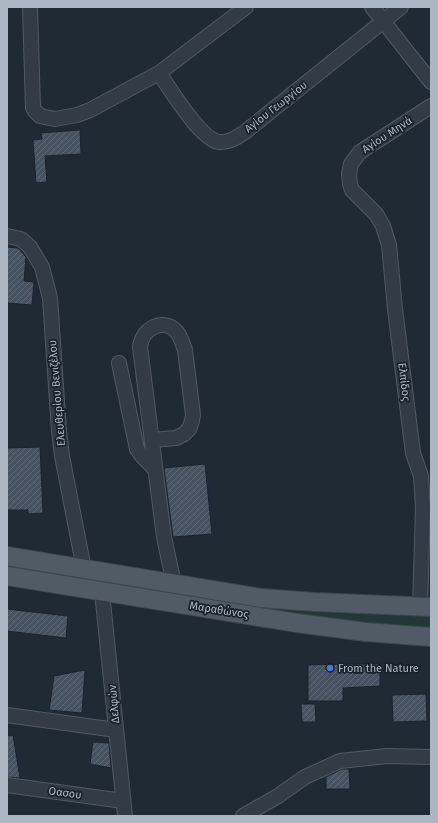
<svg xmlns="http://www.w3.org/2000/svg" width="438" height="823" font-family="'Fira Sans',sans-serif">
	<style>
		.grass { fill: #233737 }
		.building { fill: url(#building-hatch); stroke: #1b232c }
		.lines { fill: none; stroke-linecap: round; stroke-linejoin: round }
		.minor-casing { stroke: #515a64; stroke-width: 16 }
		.major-casing { stroke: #3d454f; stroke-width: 20 }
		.minor { stroke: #333c46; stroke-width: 14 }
		.major { stroke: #515b66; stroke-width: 18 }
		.shop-dot { fill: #3f7fe0; stroke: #19212a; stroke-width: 1.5 }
		.labels { text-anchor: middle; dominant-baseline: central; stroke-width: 3.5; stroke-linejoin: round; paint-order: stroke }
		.street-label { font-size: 11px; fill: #adb7c3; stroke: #19212a }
		.poi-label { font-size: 11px; fill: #adb7c3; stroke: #19212a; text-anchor: start }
	</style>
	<defs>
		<pattern id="building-hatch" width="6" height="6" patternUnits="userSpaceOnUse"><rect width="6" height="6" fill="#46525f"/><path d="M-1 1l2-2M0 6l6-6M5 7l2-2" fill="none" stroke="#5e6974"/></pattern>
	</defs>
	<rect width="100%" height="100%" fill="#202a35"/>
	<path class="grass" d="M 257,605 L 334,613 L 431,616 L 431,629 L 353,623 L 256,608 Z"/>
	<path class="building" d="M 80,130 L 81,154 L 45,156 L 47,182 L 36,183 L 33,140 L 42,139 L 41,133 Z
		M 7,247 L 18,248 L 26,257 L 24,281 L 34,282 L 32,305 L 7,303 Z
		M 40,447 L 43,513 L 28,514 L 28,510 L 7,510 L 7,448 Z
		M 205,464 L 212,534 L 173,537 L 164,468 Z
		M 7,609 L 68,616 L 66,638 L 7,631 Z
		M 343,664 L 380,664 L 380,686 L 343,688 L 343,701 L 308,701 L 308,665 Z
		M 85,670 L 82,713 L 49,710 L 54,676 Z
		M 426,694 L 427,721 L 393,722 L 392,695 Z
		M 301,704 L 315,704 L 316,722 L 302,722 Z
		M 13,735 L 20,778 L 7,777 L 7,736 Z
		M 93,742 L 109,743 L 111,768 L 90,764 Z
		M 342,769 L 349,769 L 350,789 L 326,789 L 326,777 Z"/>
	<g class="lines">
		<g class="minor-casing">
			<path id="minor" d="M 30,7 L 33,108 L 35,111 L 40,116 L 55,119 L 77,115 L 90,110 L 159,73 L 246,7
				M 372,7 L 431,82
				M 159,73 C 170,89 201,140 219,142 C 229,143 237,137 245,132 L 401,7
				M 7,236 L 21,239 L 30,247 L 42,267 L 50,298 L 59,431 L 62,456 L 84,569
				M 119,363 L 137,449 L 142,456 L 155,469
				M 152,440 L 176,438 L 184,434 L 189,429 L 192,421 L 193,415 L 185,350 C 183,345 181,337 177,332 C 164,317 142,328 140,347 L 164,537 L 174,584
				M 102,592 L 125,816
				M 420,607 L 423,508 L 421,476 L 413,453 L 395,309 L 389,245 L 383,226 L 376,214 L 352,190 L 350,184 L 349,174 L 351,164 L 360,152 L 431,106
				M 7,715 L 116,730
				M 7,785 L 123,801
				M 243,816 L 278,796 L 305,777 L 340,761 L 387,756 L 431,757"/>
		</g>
		<g class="major-casing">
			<path id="major" d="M 7,556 L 261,598 L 315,602 L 431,607
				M 7,576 L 297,623 L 366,632 L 431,637"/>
		</g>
		<use href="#minor" class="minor"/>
		<use href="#major" class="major"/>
	</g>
	<circle class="shop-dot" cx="330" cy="668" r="4"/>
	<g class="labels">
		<g class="street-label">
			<text transform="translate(276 107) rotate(-38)">Αγίου Γεωργίου</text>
			<text transform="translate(387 135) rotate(-33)">Αγίου Μηνά</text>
			<text transform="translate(404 382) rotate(83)">Ελπίδος</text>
			<text transform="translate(57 393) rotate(-95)">Ελευθερίου Βενιζέλου</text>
			<text transform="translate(219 610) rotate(9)">Μαραθώνος</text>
			<text transform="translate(114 704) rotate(-95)">Δελφών</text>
			<text transform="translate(65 793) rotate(8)">Οασου</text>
		</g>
		<g class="poi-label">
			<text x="338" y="668">From the Nature</text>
		</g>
	</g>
	<rect width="438" height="823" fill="none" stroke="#adb7c3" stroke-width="16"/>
</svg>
